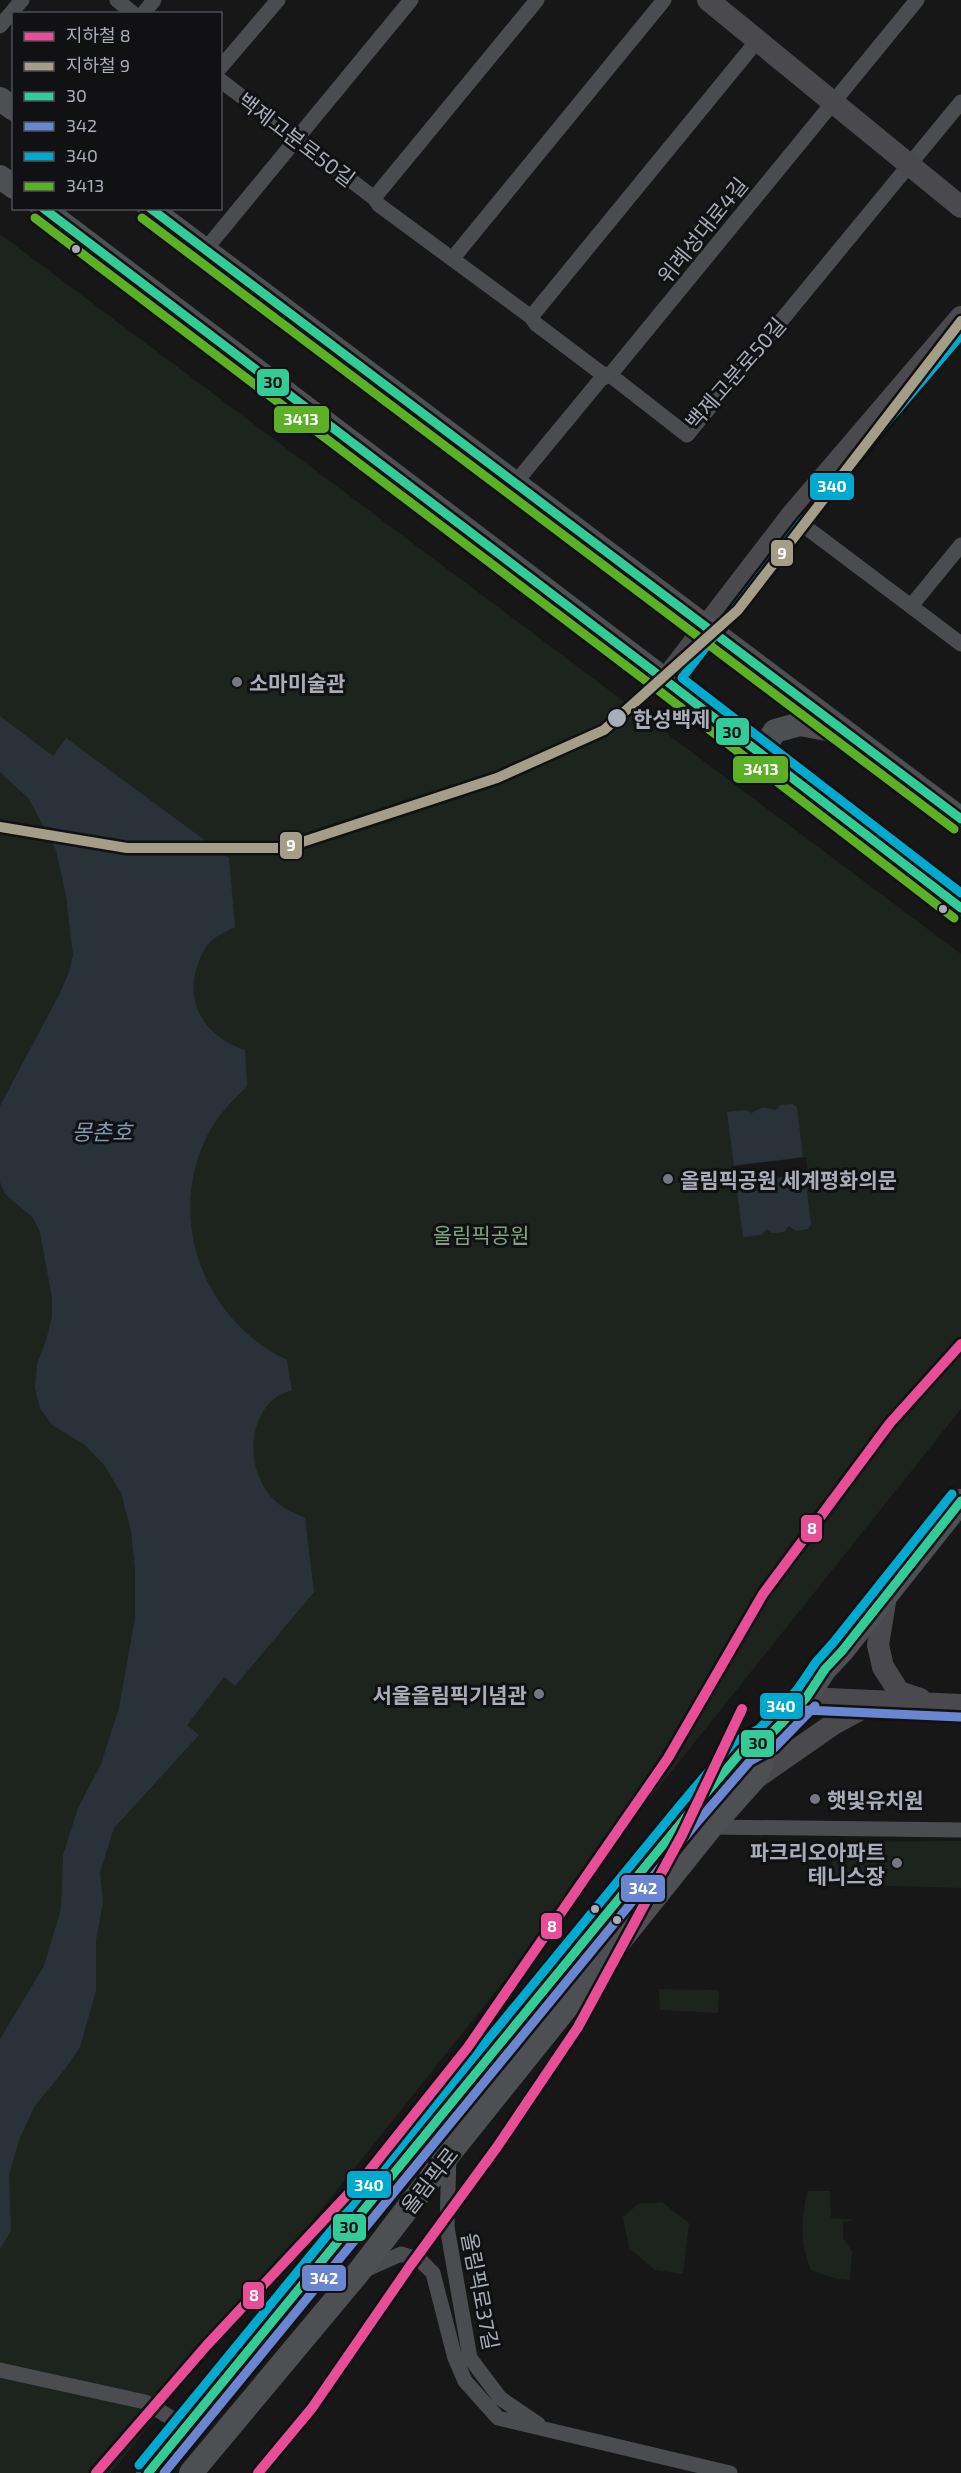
<svg xmlns="http://www.w3.org/2000/svg" width="961" height="2473" font-family="'Exo 2','Noto Sans KR',sans-serif">
	<style>
		.park { fill: #1d241e }
		.water { fill: #2a3239 }
		.pier { fill: #171717 }
		.lines { fill: none; stroke-linecap: round; stroke-linejoin: round }
		.street { stroke: #4b4c50; stroke-width: 15 }
		.secondary { stroke: #4a4a4e; stroke-width: 22 }
		.primary { stroke: #4d4f52; stroke-width: 24 }
		.bus-1-casing { stroke: #111113; stroke-width: 14 }
		.bus-2-casing { stroke: #111113; stroke-width: 14 }
		.bus-3-casing { stroke: #111113; stroke-width: 14 }
		.bus-4-casing { stroke: #111113; stroke-width: 14 }
		.bus-1 { stroke: #3c9; stroke-width: 9 }
		.bus-2 { stroke: #6a86d1; stroke-width: 9 }
		.bus-3 { stroke: #00a9ce; stroke-width: 9 }
		.bus-4 { stroke: #5bb025; stroke-width: 9 }
		.metro-1-casing { stroke: #111113; stroke-width: 15 }
		.metro-2-casing { stroke: #111113; stroke-width: 15 }
		.metro-1 { stroke: #e84e95; stroke-width: 10 }
		.metro-2 { stroke: #a49d87; stroke-width: 10 }
		.bus-dot { fill: #a8adb8; stroke: #111113; stroke-width: 2 }
		.poi-dot { fill: #757880; stroke: #111113; stroke-width: 2 }
		.labels { text-anchor: middle; dominant-baseline: central; stroke-width: 6; stroke-linejoin: round; paint-order: stroke }
		.street-label { font-size: 21px; fill: #a8adb8; stroke: #111113 }
		.poi-label { font-size: 21px; font-weight: bold; fill: #a8adb8; stroke: #111113; text-anchor: start }
		.stop-label { font-size: 21px; font-weight: bold; fill: #a8adb8; stroke: #111113; text-anchor: start }
		.park-label { font-size: 21px; fill: #7fa381; stroke: #111113 }
		.water-label { font-size: 22px; font-style: italic; fill: #7f9bb3; stroke: #111113 }
		.line-badge { stroke: #111113; stroke-width: 2 }
		.badge-label { font-size: 16px; text-anchor: middle; font-weight: bold; fill: #fff }
		.pale-badge-label { font-size: 16px; text-anchor: middle; font-weight: bold; fill: #111 }
	</style>
	<rect width="100%" height="100%" fill="#171717"/>
	<path class="park" d="M 0,234 L 961,954 L 961,1409 L 111,2473 L 0,2473 Z
		M 961,1841 L 961,1888 L 832,1884 L 833,1842 Z
		M 659,1989 L 719,1990 L 718,2013 L 660,2010 Z
		M 807,2191 L 830,2191 L 831,2218 L 856,2220 L 843,2222 L 843,2238 L 852,2251 L 850,2280 L 837,2279 L 811,2270 C 799,2240 802,2222 807,2191 Z
		M 662,2202 L 689,2223 L 683,2274 L 655,2270 L 629,2248 L 623,2217 L 638,2204 Z"/>
	<path class="water" d="M 0,716 L 53,756 L 66,738 L 229,858 L 235,927 C 227,931 218,935 211,941 C 202,950 198,963 195,974 C 187,1011 212,1040 245,1050 L 247,1086 C 231,1102 215,1118 205,1140 C 167,1223 205,1321 287,1360 L 292,1390 C 287,1392 280,1394 275,1398 C 243,1423 248,1482 280,1505 C 288,1511 297,1514 305,1518 L 314,1592 L 235,1686 L 224,1677 L 187,1725 L 199,1735 L 114,1828 L 100,1872 L 103,1902 L 96,1940 L 96,1991 L 80,2047 L 65,2069 L 34,2107 L 20,2138 L 9,2174 L 11,2231 L 0,2249 L 0,2039 L 44,1966 L 61,1909 L 63,1855 L 78,1808 L 101,1764 L 119,1708 L 135,1618 L 135,1569 L 131,1530 L 121,1493 L 104,1465 L 85,1445 L 52,1425 L 40,1408 L 35,1388 L 37,1364 L 46,1341 L 52,1317 L 52,1298 L 40,1232 L 33,1218 L 5,1194 L 0,1182 L 0,1106 L 60,993 L 69,972 L 73,955 L 66,896 L 56,850 L 29,799 L 0,772 Z
		M 793,1104 L 797,1107 L 811,1225 L 808,1229 L 796,1231 L 789,1226 L 784,1232 L 772,1233 L 767,1229 L 761,1235 L 743,1237 L 727,1112 L 746,1110 L 752,1113 C 765,1105 764,1108 776,1110 L 780,1105 Z"/>
	<path class="pier" d="M 806,1157 L 808,1174 L 733,1183 L 731,1166 Z"/>
	<g class="lines">
		<path class="street" d="M 117,0 L 134,14
			M 143,14 L 154,0
			M 0,26 L 22,0
			M 220,68 L 278,0
			M 220,80 L 374,198 L 379,205 L 531,317 L 536,324 L 601,373 L 610,375 L 687,435 L 961,102
			M 374,198 L 537,0
			M 205,250 L 411,0
			M 453,258 L 664,0
			M 531,317 L 757,41
			M 516,482 L 601,379 L 610,375 L 917,0
			M 791,516 L 961,644
			M 911,606 L 961,545
			M 711,1827 L 961,1830
			M 449,2154 L 447,2227 L 470,2358 L 500,2398 L 538,2424
			M 363,2271 L 401,2254 L 420,2260 L 433,2273 L 455,2358 L 465,2381 L 498,2418 L 730,2473
			M 0,2370 L 145,2402 L 171,2418 L 191,2421"/>
		<path class="secondary" d="M 708,0 L 961,207
			M 665,680 L 791,516 L 961,317
			M 886,1596 L 878,1645 L 883,1667 L 899,1692 L 920,1699
			M 766,1739 L 806,1698 L 961,1705
			M 753,1780 L 835,1723 L 872,1703"/>
		<path class="primary" d="M 0,99 L 14,109
			M 0,177 L 14,187
			M 42,208 L 665,680 L 961,908
			M 149,208 L 961,819
			M 771,762 L 767,743 L 775,731 L 800,724 L 843,732
			M 806,1698 L 825,1669 L 842,1651 L 961,1501
			M 148,2473 L 690,1812 L 742,1751 L 766,1739
			M 191,2473 L 358,2273 L 449,2154 L 711,1827 L 753,1780 L 761,1766 L 766,1739"/>
		<g class="bus-1-casing">
			<path id="bus-1" d="M 43,208 L 665,680 L 961,908
				M 150,208 L 961,819
				M 148,2473 L 690,1812 L 742,1751 L 766,1739 L 806,1698 L 825,1669 L 842,1651 L 961,1501"/>
		</g>
		<g class="bus-2-casing">
			<path id="bus-2" d="M 805,1710 L 960,1717
				M 164,2473 L 699,1820 L 750,1761 L 774,1748 L 815,1706"/>
		</g>
		<g class="bus-3-casing">
			<path id="bus-3" d="M 961,335 L 800,524 L 682,678 L 961,893
				M 139,2465 L 681,1804 L 734,1742 L 759,1729 L 797,1690 L 816,1662 L 833,1643 L 952,1494"/>
		</g>
		<g class="bus-4-casing">
			<path id="bus-4" d="M 35,218 L 658,690 L 954,918
				M 142,218 L 954,829"/>
		</g>
		<use href="#bus-1" class="bus-1"/>
		<use href="#bus-2" class="bus-2"/>
		<use href="#bus-3" class="bus-3"/>
		<use href="#bus-4" class="bus-4"/>
		<g class="metro-1-casing">
			<path id="metro-1" d="M 96,2473 L 207,2345 L 365,2176 L 468,2047 L 668,1758 L 763,1594 L 890,1423 L 961,1344
				M 258,2473 L 312,2408 L 410,2266 L 497,2147 L 578,2027 L 682,1835 L 742,1709"/>
		</g>
		<g class="metro-2-casing">
			<path id="metro-2" d="M 0,827 L 127,848 L 284,848 L 497,778 L 604,730 L 738,610 L 961,321"/>
		</g>
		<use href="#metro-1" class="metro-1"/>
		<use href="#metro-2" class="metro-2"/>
	</g>
	<g class="bus-dot">
		<circle cx="76" cy="249" r="5"/>
		<circle cx="617" cy="718" r="10"/>
		<circle cx="943" cy="909" r="5"/>
		<circle cx="595" cy="1909" r="5"/>
		<circle cx="617" cy="1920" r="5"/>
	</g>
	<g class="poi-dot">
		<circle cx="237" cy="682" r="6"/>
		<circle cx="668" cy="1179" r="6"/>
		<circle cx="539" cy="1694" r="6"/>
		<circle cx="815" cy="1799" r="6"/>
		<circle cx="897" cy="1863" r="6"/>
	</g>
	<g class="labels">
		<g class="street-label">
			<text transform="translate(297 139) rotate(37)">백제고분로50길</text>
			<text transform="translate(702 230) rotate(-51)">위례성대로4길</text>
			<text transform="translate(735 373) rotate(-49)">백제고분로50길</text>
			<text transform="translate(429 2180) rotate(-52)">올림픽로</text>
			<text transform="translate(481 2291) rotate(79)">올림픽로37길</text>
		</g>
		<g class="poi-label">
			<text x="249" y="682">소마미술관</text>
			<text x="680" y="1179">올림픽공원 세계평화의문</text>
			<text x="527" y="1694" text-anchor="end">서울올림픽기념관</text>
			<text x="827" y="1799">햇빛유치원</text>
			<text x="885" y="1851" text-anchor="end">파크리오아파트<tspan x="885" dy="24">테니스장</tspan></text>
		</g>
		<g class="stop-label">
			<text x="633" y="718">한성백제</text>
		</g>
		<g class="park-label">
			<text x="481" y="1234">올림픽공원</text>
		</g>
		<g class="water-label">
			<text x="102" y="1131">몽촌호</text>
		</g>
	</g>
	<g class="line-badge">
		<rect x="256" y="368" width="34" height="29" rx="6" fill="#3c9"/>
		<rect x="273" y="405" width="57" height="29" rx="6" fill="#5bb025"/>
		<rect x="809" y="472" width="46" height="29" rx="6" fill="#00a9ce"/>
		<rect x="770" y="539" width="24" height="28" rx="6" fill="#a49d87"/>
		<rect x="715" y="717" width="35" height="29" rx="6" fill="#3c9"/>
		<rect x="732" y="755" width="57" height="29" rx="6" fill="#5bb025"/>
		<rect x="279" y="831" width="24" height="29" rx="6" fill="#a49d87"/>
		<rect x="800" y="1514" width="23" height="29" rx="6" fill="#e84e95"/>
		<rect x="759" y="1692" width="45" height="28" rx="6" fill="#00a9ce"/>
		<rect x="740" y="1729" width="35" height="29" rx="6" fill="#3c9"/>
		<rect x="620" y="1874" width="46" height="29" rx="6" fill="#6a86d1"/>
		<rect x="540" y="1912" width="23" height="28" rx="6" fill="#e84e95"/>
		<rect x="346" y="2170" width="46" height="29" rx="6" fill="#00a9ce"/>
		<rect x="332" y="2213" width="35" height="29" rx="6" fill="#3c9"/>
		<rect x="301" y="2264" width="46" height="28" rx="6" fill="#6a86d1"/>
		<rect x="242" y="2281" width="23" height="29" rx="6" fill="#e84e95"/>
	</g>
	<g class="badge-label">
		<text x="301" y="425">3413</text>
		<text x="832" y="492">340</text>
		<text x="782" y="559">9</text>
		<text x="761" y="775">3413</text>
		<text x="291" y="851">9</text>
		<text x="812" y="1534">8</text>
		<text x="781" y="1712">340</text>
		<text x="643" y="1894">342</text>
		<text x="552" y="1932">8</text>
		<text x="369" y="2191">340</text>
		<text x="324" y="2284">342</text>
		<text x="254" y="2301">8</text>
	</g>
	<g class="pale-badge-label">
		<text x="273" y="388">30</text>
		<text x="732" y="738">30</text>
		<text x="758" y="1749">30</text>
		<text x="349" y="2233">30</text>
	</g>
	<rect x="12" y="12" width="210" height="198" fill="#111113" stroke="#4d4f55" stroke-width="1.5"/>
	<rect x="24" y="32" width="30" height="9" fill="#e84e95" stroke="#4d4f55" stroke-width="1.5"/>
	<text x="66" y="42" font-size="18" fill="#a8adb8">지하철 8</text>
	<rect x="24" y="62" width="30" height="9" fill="#a49d87" stroke="#4d4f55" stroke-width="1.5"/>
	<text x="66" y="72" font-size="18" fill="#a8adb8">지하철 9</text>
	<rect x="24" y="92" width="30" height="9" fill="#33cc99" stroke="#4d4f55" stroke-width="1.5"/>
	<text x="66" y="102" font-size="18" fill="#a8adb8">30</text>
	<rect x="24" y="122" width="30" height="9" fill="#6a86d1" stroke="#4d4f55" stroke-width="1.5"/>
	<text x="66" y="132" font-size="18" fill="#a8adb8">342</text>
	<rect x="24" y="152" width="30" height="9" fill="#00a9ce" stroke="#4d4f55" stroke-width="1.5"/>
	<text x="66" y="162" font-size="18" fill="#a8adb8">340</text>
	<rect x="24" y="182" width="30" height="9" fill="#5bb025" stroke="#4d4f55" stroke-width="1.5"/>
	<text x="66" y="192" font-size="18" fill="#a8adb8">3413</text>
</svg>
